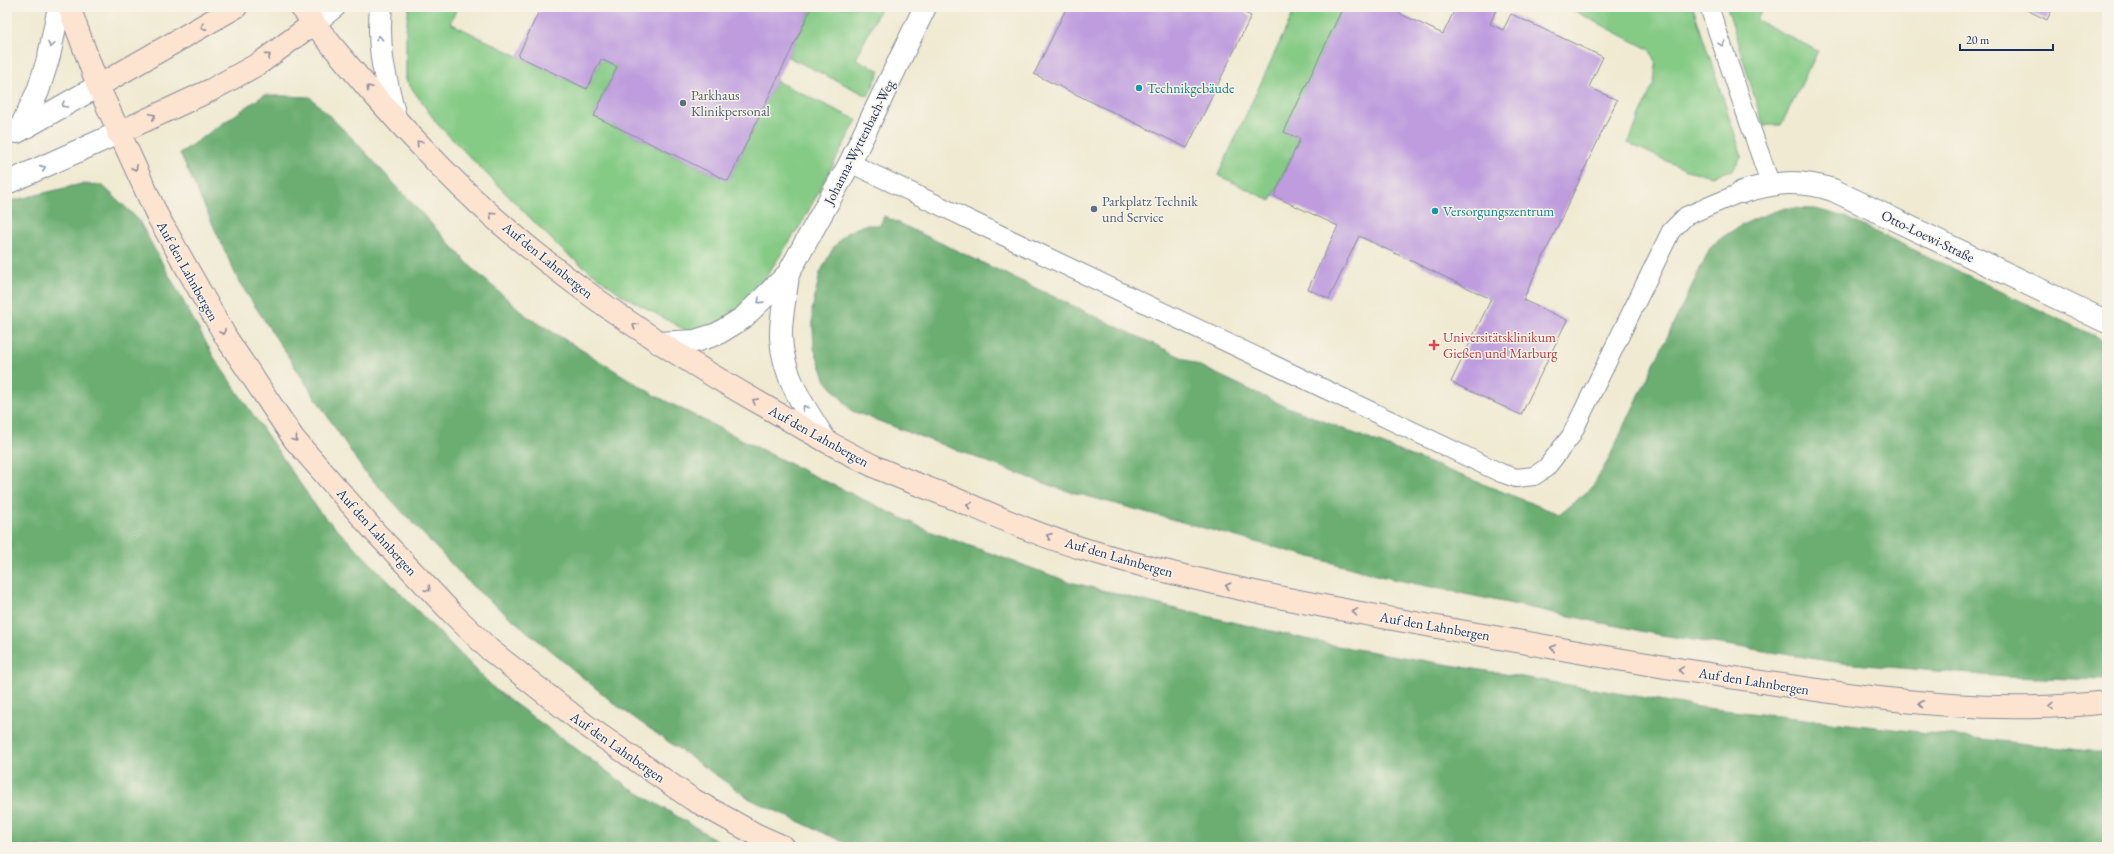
<svg xmlns="http://www.w3.org/2000/svg" width="2114" height="854" font-family="'EB Garamond',serif">
	<style>
		.green { fill: #85ca85; stroke: #507c72 }
		.forest { fill: #6cae72; stroke: #446e68 }
		.building { fill: #be9cde }
		.lines { fill: none; stroke-linecap: round; stroke-linejoin: round }
		.lane-casing { stroke: #868c98; stroke-width: 20 }
		.street-casing { stroke: #868c98; stroke-width: 24 }
		.secondary-casing { stroke: #868c98; stroke-width: 24 }
		.lane { stroke: #fff; stroke-width: 18 }
		.street { stroke: #fff; stroke-width: 22 }
		.secondary { stroke: #fde4d1; stroke-width: 22 }
		.oneway { stroke: #8c8a98 }
		.oneway2 { stroke: #8d97ae }
		.culture-dot { fill: #0f9aa8; stroke: #f7f3e8; stroke-width: 1.5 }
		.service-dot { fill: #5c6f8a; stroke: #f7f3e8; stroke-width: 1.5 }
		.health-dot { fill: #e0444e; stroke: #f7f3e8; stroke-width: 1.5 }
		.labels { text-anchor: middle; dominant-baseline: central; stroke-width: 3; stroke-linejoin: round; paint-order: stroke }
		.culture-label { font-size: 14px; fill: #0d838f; stroke: #f7f3e8; text-anchor: start }
		.service-label { font-size: 14px; fill: #4e5e75; stroke: #f7f3e8; text-anchor: start }
		.street-label { font-size: 14px; fill: #1b2f5e; stroke: #f7f3e8 }
		.health-label { font-size: 14px; fill: #be3a42; stroke: #f7f3e8; text-anchor: start }
	</style>
	<rect width="100%" height="100%" fill="#f7f3e8"/>
	<filter id="ink" filterUnits="userSpaceOnUse"><feTurbulence type="fractalNoise" baseFrequency=".025" numOctaves="2"/><feDisplacementMap in="SourceGraphic" scale="8" xChannelSelector="R" yChannelSelector="G"/><feConvolveMatrix kernelMatrix="1 2 1 2 8 2 1 2 1" color-interpolation-filters="sRGB"/></filter>
	<filter id="wash" filterUnits="userSpaceOnUse"><feTurbulence type="fractalNoise" baseFrequency=".012" numOctaves="4" result="noise"/><feDisplacementMap in="SourceGraphic" scale="16" xChannelSelector="R" yChannelSelector="G"/><feGaussianBlur stdDeviation="0.9" result="paint"/><feColorMatrix in="noise" values="0 0 0 0 0 0 0 0 0 0 0 0 0 0 0 0 0 1.4 0 .05"/><feComposite in="paint" operator="in"/></filter>
	<g filter="url(#wash)">
		<rect width="100%" height="100%" fill="#f0ead2"/>
		<path class="green" d="M 409,7 L 458,7 L 450,23 L 586,89 L 601,59 L 617,67 L 594,116 L 728,181 L 776,81 L 857,120 L 803,221 L 756,292 L 741,309 L 705,330 L 687,331 L 622,295 L 563,251 L 438,125 L 406,80 L 406,29 Z
			M 812,7 L 881,7 L 856,59 L 880,71 L 868,96 L 788,57 Z
			M 1296,7 L 1343,7 L 1285,132 L 1300,139 L 1271,201 L 1218,175 Z
			M 1567,7 L 1693,7 L 1742,156 L 1733,170 L 1712,176 L 1686,170 L 1628,143 L 1654,83 L 1656,65 L 1650,50 Z
			M 1727,7 L 1764,7 L 1757,20 L 1818,51 L 1781,125 L 1763,125 Z"/>
		<path class="forest" d="M 264,95 L 310,97 L 353,139 L 475,271 L 527,316 L 656,396 L 800,469 L 929,531 L 1070,582 L 1180,610 L 1332,645 L 1706,708 L 2107,753 L 2107,847 L 854,847 L 750,799 L 616,705 L 472,586 L 363,470 L 239,282 L 180,153 Z
			M 81,184 L 102,185 L 138,219 L 215,359 L 319,511 L 496,690 L 627,786 L 728,847 L 7,847 L 7,202 Z
			M 1786,208 L 1816,209 L 1845,217 L 2107,342 L 2107,680 L 2006,677 L 1842,663 L 1655,634 L 1384,577 L 1057,488 L 852,411 L 826,381 L 814,348 L 812,310 L 820,273 L 833,248 L 846,233 L 864,225 L 880,225 L 884,216 L 1280,404 L 1559,514 L 1592,488 L 1608,460 L 1711,246 C 1736,226 1755,217 1786,208 Z"/>
		<g id="blocks">
			<path class="building" d="M 541,7 L 812,7 L 728,181 L 594,116 L 617,67 L 601,59 L 587,89 L 518,56 Z
				M 1067,7 L 1232,7 L 1251,16 L 1187,148 L 1034,74 Z
				M 1343,7 L 1386,7 L 1443,34 L 1456,7 L 1491,7 L 1496,10 L 1490,24 L 1503,30 L 1511,14 L 1603,57 L 1589,87 L 1617,100 L 1523,300 L 1567,320 L 1521,415 L 1451,382 L 1491,299 L 1359,236 L 1329,299 L 1308,289 L 1338,226 L 1274,196 L 1300,139 L 1284,132 Z
				M 2021,7 L 2053,7 L 2047,20 Z"/>
		</g>
	</g>
	<g filter="url(#ink)">
		<use href="#blocks" fill-opacity="0" stroke="#868c98" stroke-width="1"/>
		<g class="lines">
			<g class="lane-casing">
				<path id="lane" d="M 1709,7 L 1770,183
					M 850,163 L 1501,473 L 1516,478 L 1534,476 L 1546,468 L 1571,436 L 1671,231 L 1686,216 L 1742,192"/>
			</g>
			<g class="street-casing">
				<path id="street" d="M 381,7 C 377,50 385,76 395,117
					M 314,23 L 334,7
					M 19,131 L 38,91 L 49,56 L 59,7
					M 17,132 L 98,86
					M 7,183 L 118,133
					M 1742,192 C 1775,182 1799,179 1833,190 L 2107,322
					M 788,274 C 786,295 780,318 781,338 C 783,377 805,409 826,441
					M 659,343 L 695,341 L 717,334 L 743,318 L 788,274 L 850,163 L 925,7"/>
			</g>
			<g class="secondary-casing">
				<path id="secondary" d="M 69,7 L 98,86 L 158,217 L 227,339 L 294,439 L 376,533 L 451,612 L 490,650 L 584,724 L 692,799 L 757,835 L 784,847
					M 301,7 C 344,62 391,116 440,166 C 533,262 647,339 763,405 C 801,427 839,450 878,468 C 902,479 928,488 953,498 C 996,516 1040,536 1084,549 C 1242,596 1406,621 1567,650 C 1643,664 1720,676 1796,687 C 1899,702 2003,715 2107,702
					M 98,86 L 236,7
					M 118,133 L 211,90 L 260,63 L 314,23"/>
			</g>
			<use href="#lane" class="lane"/>
			<use href="#street" class="street"/>
			<use href="#secondary" class="secondary"/>
		</g>
		<defs><path id="oneway-chevron" d="M-2-3.5L2.5 0L-2 3.5" fill="none" stroke-width="1.6" stroke-linecap="round" stroke-linejoin="round"/></defs>
		<g class="oneway">
			<use href="#oneway-chevron" transform="translate(203 27) rotate(151)"/>
			<use href="#oneway-chevron" transform="translate(268 56) rotate(-37)"/>
			<use href="#oneway-chevron" transform="translate(369 88) rotate(-131)"/>
			<use href="#oneway-chevron" transform="translate(153 116) rotate(-25)"/>
			<use href="#oneway-chevron" transform="translate(419 143) rotate(-133)"/>
			<use href="#oneway-chevron" transform="translate(135 168) rotate(64)"/>
			<use href="#oneway-chevron" transform="translate(492 215) rotate(-137)"/>
			<use href="#oneway-chevron" transform="translate(635 326) rotate(-146)"/>
			<use href="#oneway-chevron" transform="translate(223 332) rotate(61)"/>
			<use href="#oneway-chevron" transform="translate(755 401) rotate(-150)"/>
			<use href="#oneway-chevron" transform="translate(295 439) rotate(52)"/>
			<use href="#oneway-chevron" transform="translate(969 505) rotate(-158)"/>
			<use href="#oneway-chevron" transform="translate(1049 536) rotate(-159)"/>
			<use href="#oneway-chevron" transform="translate(1228 586) rotate(-167)"/>
			<use href="#oneway-chevron" transform="translate(428 589) rotate(47)"/>
			<use href="#oneway-chevron" transform="translate(1355 612) rotate(-170)"/>
			<use href="#oneway-chevron" transform="translate(1553 648) rotate(-170)"/>
			<use href="#oneway-chevron" transform="translate(1681 670) rotate(-171)"/>
			<use href="#oneway-chevron" transform="translate(1921 704) rotate(-173)"/>
			<use href="#oneway-chevron" transform="translate(2051 706) rotate(177)"/>
		</g>
		<g class="oneway2">
			<use href="#oneway-chevron" transform="translate(379 38) rotate(-93)"/>
			<use href="#oneway-chevron" transform="translate(1722 44) rotate(71)"/>
			<use href="#oneway-chevron" transform="translate(51 45) rotate(102)"/>
			<use href="#oneway-chevron" transform="translate(64 105) rotate(150)"/>
			<use href="#oneway-chevron" transform="translate(43 168) rotate(-24)"/>
			<use href="#oneway-chevron" transform="translate(760 301) rotate(136)"/>
			<use href="#oneway-chevron" transform="translate(805 408) rotate(-121)"/>
		</g>
	</g>
	<g class="culture-dot">
		<circle cx="1139" cy="88" r="4"/>
		<circle cx="1435" cy="211" r="4"/>
	</g>
	<g class="service-dot">
		<circle cx="683" cy="103" r="4"/>
		<circle cx="1094" cy="209" r="4"/>
	</g>
	<path class="health-dot" d="M1432 339h4v4h4v4h-4v4h-4v-4h-4v-4h4z"/>
	<g class="labels">
		<g class="culture-label">
			<text x="1147" y="88">Technikgebäude</text>
			<text x="1443" y="211">Versorgungszentrum</text>
		</g>
		<g class="service-label">
			<text x="691" y="95">Parkhaus<tspan x="691" dy="16">Klinikpersonal</tspan></text>
			<text x="1102" y="201">Parkplatz Technik<tspan x="1102" dy="16">und Service</tspan></text>
		</g>
		<g class="street-label">
			<text transform="translate(859 142) rotate(-63)">Johanna-Wyttenbach-Weg</text>
			<text transform="translate(1928 236) rotate(26)">Otto-Loewi-Straße</text>
			<text transform="translate(548 260) rotate(39)">Auf den Lahnbergen</text>
			<text transform="translate(188 271) rotate(61)">Auf den Lahnbergen</text>
			<text transform="translate(819 436) rotate(29)">Auf den Lahnbergen</text>
			<text transform="translate(377 532) rotate(48)">Auf den Lahnbergen</text>
			<text transform="translate(1119 557) rotate(16)">Auf den Lahnbergen</text>
			<text transform="translate(1435 626) rotate(10)">Auf den Lahnbergen</text>
			<text transform="translate(1754 681) rotate(9)">Auf den Lahnbergen</text>
			<text transform="translate(618 747) rotate(35)">Auf den Lahnbergen</text>
		</g>
		<g class="health-label">
			<text x="1443" y="337">Universitätsklinikum<tspan x="1443" dy="16">Gießen und Marburg</tspan></text>
		</g>
	</g>
	<rect width="2114" height="854" fill="none" stroke="#f7f3e8" stroke-width="24"/>
	<path d="M1960 44v6h93v-6" fill="none" stroke="#1b2f5e" stroke-width="2"/>
	<text x="1966" y="44" font-size="12" fill="#1b2f5e" stroke="#f7f3e8" stroke-width="3" paint-order="stroke">20 m</text>
</svg>
